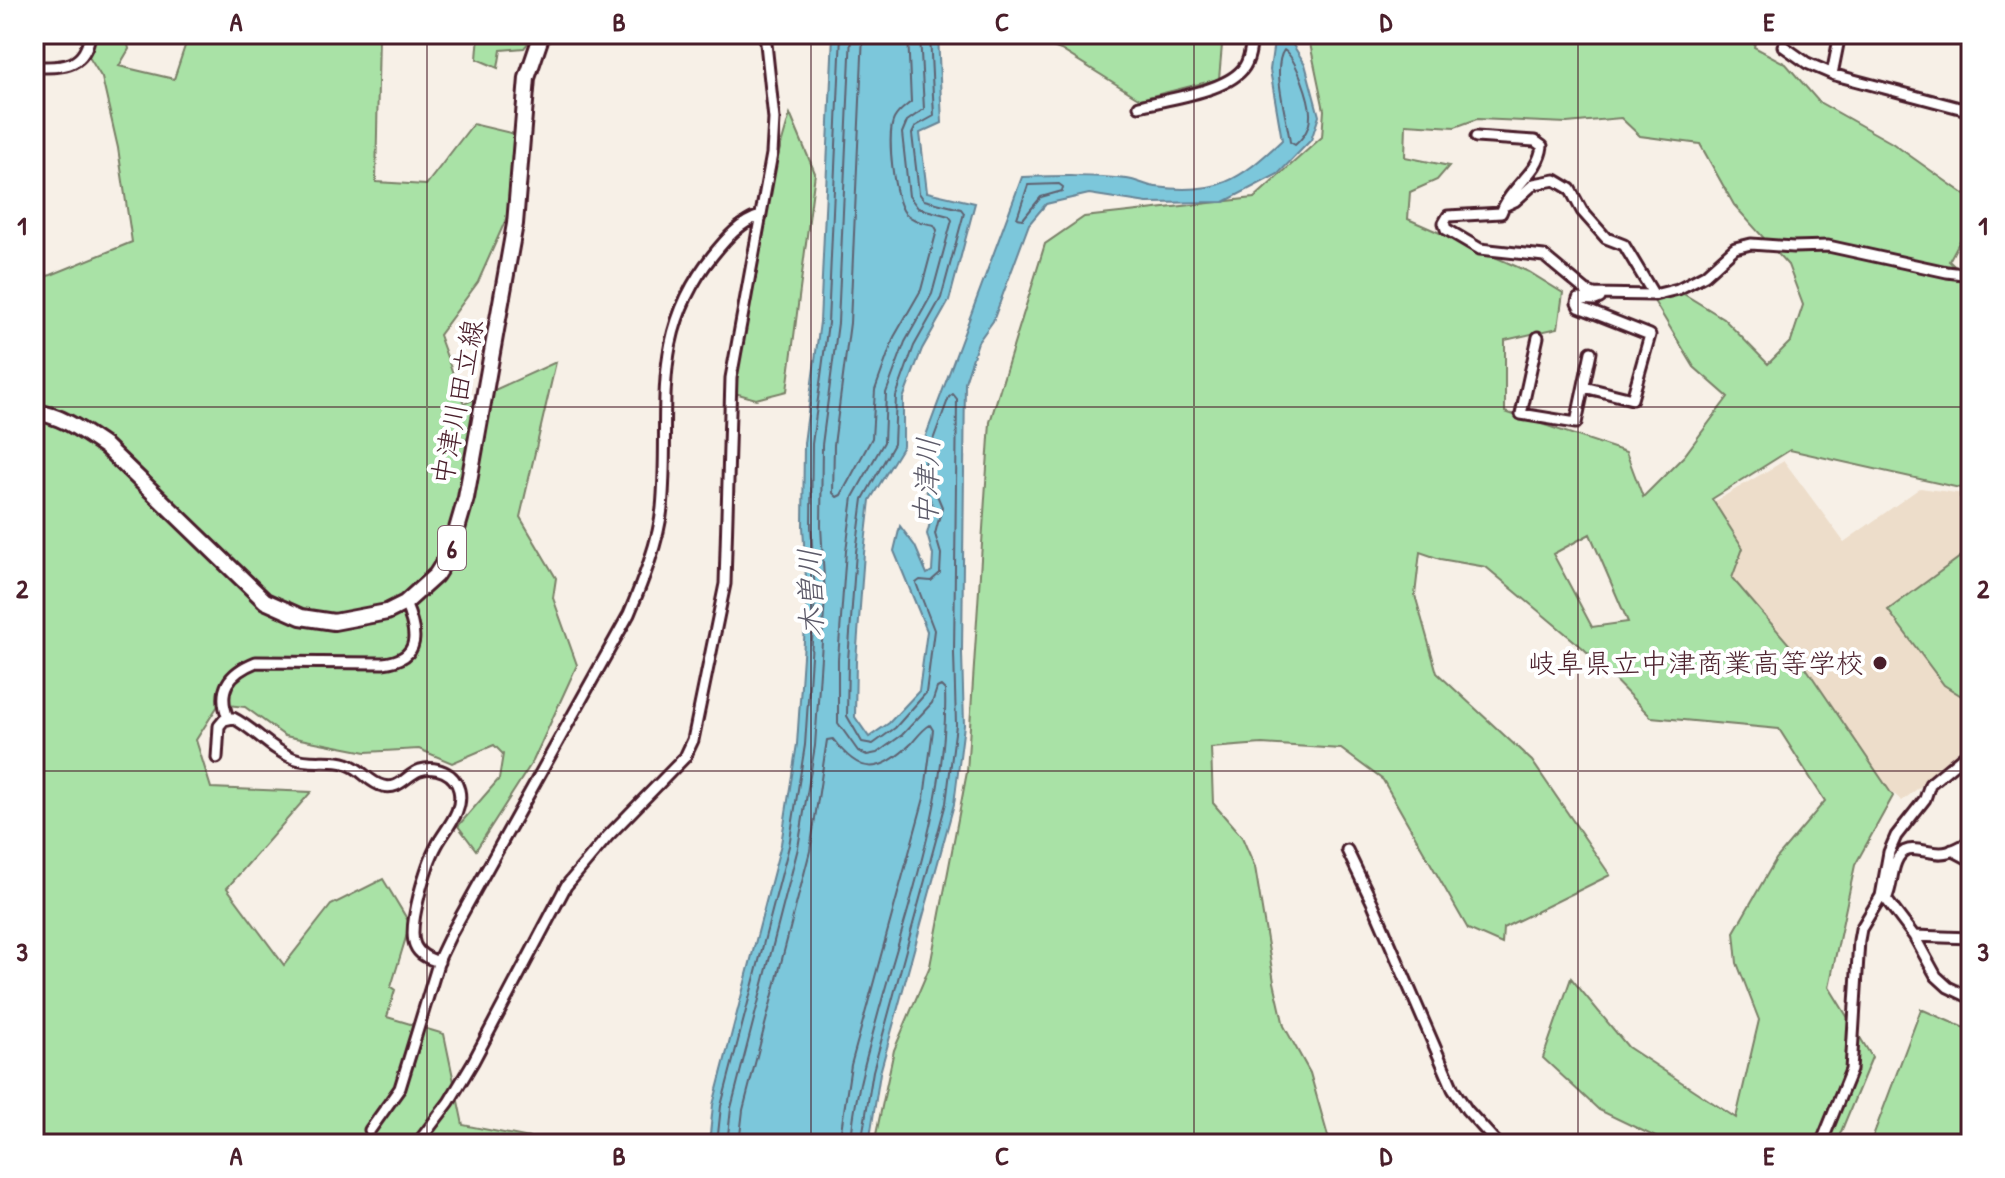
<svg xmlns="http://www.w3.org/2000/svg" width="2005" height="1178" font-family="'Patrick Hand','Klee One',sans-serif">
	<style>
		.built { fill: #edddca }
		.green { fill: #a9e2a6; stroke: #7a8068; stroke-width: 2; fill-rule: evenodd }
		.water { fill: #7cc7db; stroke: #688495; stroke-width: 2 }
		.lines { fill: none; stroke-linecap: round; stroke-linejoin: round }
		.shore { stroke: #5e6271; stroke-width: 2 }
		.minor-casing { stroke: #4a1f2b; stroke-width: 15 }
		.primary-casing { stroke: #4a1f2b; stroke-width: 20 }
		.minor { stroke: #fff; stroke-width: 9 }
		.primary { stroke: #fff; stroke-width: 14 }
		.grid { fill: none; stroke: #4a1f2b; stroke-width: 2; stroke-opacity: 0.55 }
		.poi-dot { fill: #4a1f2b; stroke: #fff; stroke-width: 3 }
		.labels { text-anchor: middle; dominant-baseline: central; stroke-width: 8; stroke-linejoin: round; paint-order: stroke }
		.shield { fill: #fff; stroke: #80626b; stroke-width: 2 }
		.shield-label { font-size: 26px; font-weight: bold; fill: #4a1f2b }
		.street-label { font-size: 28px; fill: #4a1f2b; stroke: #fff }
		.poi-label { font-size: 28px; fill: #4a1f2b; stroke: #fff; text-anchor: end }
		.water-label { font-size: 30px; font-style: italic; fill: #5c5a69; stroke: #fff }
		.neatline { fill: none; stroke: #4a1f2b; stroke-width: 3 }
		.grid-label { font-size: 26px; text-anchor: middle; font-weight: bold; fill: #4a1f2b }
	</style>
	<rect width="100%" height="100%" fill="#f7f0e7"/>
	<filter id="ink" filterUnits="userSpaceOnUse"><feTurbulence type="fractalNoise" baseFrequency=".0125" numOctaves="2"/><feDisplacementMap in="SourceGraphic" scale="16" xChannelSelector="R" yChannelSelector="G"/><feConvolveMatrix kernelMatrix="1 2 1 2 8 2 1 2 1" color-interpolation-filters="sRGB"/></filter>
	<g filter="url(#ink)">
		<path class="built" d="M 1784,461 L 1844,542 L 1920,488 L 1971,495 L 1971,746 L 1902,801 L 1869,772 L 1728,580 L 1707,506 Z"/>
		<path class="green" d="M 94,34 L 126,34 L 129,49 L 119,66 L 174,79 L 189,34 L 379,34 L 376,182 L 426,185 L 473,124 L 515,134 L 507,217 L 478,282 L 439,335 L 464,404 L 556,362 L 520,517 L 556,578 L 553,598 L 577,665 L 533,761 L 476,850 L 458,826 L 499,779 L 503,754 L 494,745 L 452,763 L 419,749 L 366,752 L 285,736 L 245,707 L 219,704 L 196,740 L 211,788 L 311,792 L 227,888 L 284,965 L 331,905 L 383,879 L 410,924 L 391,987 L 395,990 L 387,1017 L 444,1034 L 463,1125 L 540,1140 L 609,1138 L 615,1144 L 34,1144 L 34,279 L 51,275 L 132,242 L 118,148 L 102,78 L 87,54 Z
			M 479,34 L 535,34 L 524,48 L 501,50 L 498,68 L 477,59 Z
			M 1028,34 L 1223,34 L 1219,79 L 1140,99 L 1061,50 L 1030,39 Z
			M 1308,34 L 1757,34 L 1754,47 L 1786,64 L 1819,102 L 1892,143 L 1971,199 L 1971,220 L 1949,261 L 1971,282 L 1971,355 L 1968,371 L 1971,371 L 1971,507 L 1960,497 L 1960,488 L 1790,450 L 1712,499 L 1743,548 L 1732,578 L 1794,650 L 1893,796 L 1855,865 L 1829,987 L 1872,1057 L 1836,1144 L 1670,1144 L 1599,1110 L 1543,1058 L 1571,978 L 1628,1047 L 1736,1118 L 1759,1020 L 1737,963 L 1734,932 L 1776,859 L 1825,801 L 1779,729 L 1651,717 L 1584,649 L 1486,567 L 1440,559 L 1420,552 L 1415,595 L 1437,673 L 1532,761 L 1610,875 L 1503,928 L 1502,944 L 1468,929 L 1383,780 L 1341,749 L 1262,744 L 1211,748 L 1213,803 L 1242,837 L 1255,867 L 1274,982 L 1284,1026 L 1310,1073 L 1329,1140 L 1349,1144 L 874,1144 L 894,1050 L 930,966 L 967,772 L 990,422 L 1045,244 L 1084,217 L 1254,198 L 1322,137 L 1324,110 ZM 1621,118 L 1640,136 L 1700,144 L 1734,205 L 1788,265 L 1803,305 L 1791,341 L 1768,364 L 1723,318 L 1677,290 L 1654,301 L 1694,367 L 1728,397 L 1684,456 L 1643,497 L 1626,452 L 1505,412 L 1505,340 L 1558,328 L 1563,293 L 1529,272 L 1408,219 L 1410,192 L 1437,180 L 1449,166 L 1405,157 L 1406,124 L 1455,127 L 1477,119 L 1567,123 ZM 1590,534 L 1628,622 L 1592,627 L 1553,554 Z
			M 790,114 L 815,173 L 787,391 L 756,399 L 731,392 L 745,270 Z
			M 1971,549 L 1971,702 L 1944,685 L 1888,610 Z
			M 1921,1009 L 1971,1031 L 1971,1144 L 1870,1144 Z"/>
		<path class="water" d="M 833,34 L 938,34 L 942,123 L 920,133 L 927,192 L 975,203 L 949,301 L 922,349 L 903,399 L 903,446 L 870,500 L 864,553 L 856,661 L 855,717 L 869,737 L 889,723 L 919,691 L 927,631 L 894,551 L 900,526 L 915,546 L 927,574 L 932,571 L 933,555 L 927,534 L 934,508 L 915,465 L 1022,177 C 1057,176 1092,175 1127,179 C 1137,180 1146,186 1156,187 C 1217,195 1239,181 1282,140 L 1270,70 L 1275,34 L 1294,34 L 1291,42 L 1305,64 L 1319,116 L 1311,140 L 1278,174 L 1224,202 L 1147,203 L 1089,194 L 1046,204 L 1029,224 L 993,321 L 978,342 L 965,382 L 962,653 L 964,725 L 954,804 L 880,1073 L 869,1144 L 709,1144 L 713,1105 L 781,844 L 797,744 L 807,597 L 803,526 L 804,443 L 820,322 Z"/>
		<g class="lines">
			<path class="shore" d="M 863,34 L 850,323 L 834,445 L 833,493 L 837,497 L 841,495 L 872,438 L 875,390 L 894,337 L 921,290 L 937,230 L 934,225 C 924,223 913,221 905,213 C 894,201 886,134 894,119 C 898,111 905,107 911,102 L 908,34
				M 1284,50 C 1296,58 1311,101 1310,116 C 1310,128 1303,138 1295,145 L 1290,142 C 1287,118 1271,68 1284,50 Z
				M 1059,184 L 1063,187 L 1062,191 L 1041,197 L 1023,219 L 1017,218 L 1028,185 Z
				M 717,1144 L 721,1106 L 789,846 L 805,745 L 815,597 L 811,526 L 812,444 L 828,323 L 841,34
				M 727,1144 L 731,1108 L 798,848 L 815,746 L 825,597 L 821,526 L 822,445 L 838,323 L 851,34
				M 739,1144 L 743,1110 L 810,851 L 827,740 L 833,739 C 860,775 879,775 912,743 C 918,736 923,729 930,725 L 933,730 L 924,798 L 851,1065 L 839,1144
				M 851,1144 C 853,1102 866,1059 877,1018 C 905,914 949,797 945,690 L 941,686 L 937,688 L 932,703 L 902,735 L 877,753 L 867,755 L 858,751 L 838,723 L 838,659 L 846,551 L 853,497 L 884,442 L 886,393 L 905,342 L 932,294 L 952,220 L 949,216 L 918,208 L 909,196 L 902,133 L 907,121 L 924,109 L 920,34
				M 861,1144 L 873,1071 L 946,803 L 956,725 L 954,653 L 957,399 L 953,394 L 949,397 L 924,464 L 942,507 L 935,534 L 941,554 L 940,573 L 931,581 L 920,580 L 916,583 L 934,630 L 926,693 L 895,728 L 873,744 L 862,742 L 847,716 L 848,660 L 856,552 L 863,499 L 894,444 L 896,396 L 914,346 L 941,298 L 964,213 L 961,209 L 924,200 L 919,193 L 912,134 L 916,126 L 934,116 L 930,34"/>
			<g class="minor-casing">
				<path id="minor" d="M 1783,46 L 1807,63 L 1835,75 L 1971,111
					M 34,67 C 62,67 85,69 90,34
					M 1832,74 L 1840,34
					M 1139,106 C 1167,99 1223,92 1242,70 C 1250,61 1251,46 1252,34
					M 1476,137 L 1535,141 L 1542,146 C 1539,172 1516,182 1504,206 L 1515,201 L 1534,184 L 1555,180 L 1570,189 L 1582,211 L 1606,238 L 1624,245 L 1654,295 L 1678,289 L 1705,275 L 1735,248 L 1751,244 L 1793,247 L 1828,246 L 1947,272 L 1971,275
					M 1504,206 L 1501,213 L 1448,216 L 1444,223 L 1446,229 L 1480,249 L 1544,256 L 1586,291 L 1594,294 L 1654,295
					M 1538,337 L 1521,414 L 1576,423 L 1591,352
					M 1584,387 L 1632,399 L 1650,335 L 1579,307 L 1577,303 L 1578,299 L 1595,300 L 1600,298
					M 228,718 C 217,690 228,673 256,662 L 383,663 C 423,659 417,631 405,603
					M 217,758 L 219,726 L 224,720 L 233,718 C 255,729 270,749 293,758 C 311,765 330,758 347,764 C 361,768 369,783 383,786 C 400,790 406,775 420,770 C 436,765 455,773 459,790 C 464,811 446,828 437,845 C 427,863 407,926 415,945 C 419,955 429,959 439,962
					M 1347,850 L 1373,904 L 1453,1089 L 1467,1110 L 1498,1144
					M 1952,850 L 1971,860
					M 1882,896 L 1886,899 C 1892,887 1891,874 1896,862 C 1906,837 1929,858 1948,852 C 1955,850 1964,845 1971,841
					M 1886,899 L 1914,936 L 1936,976 L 1948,987 L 1971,998
					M 1914,936 L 1971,938
					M 370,1130 L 400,1088 L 440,957 L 451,934 L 629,614 C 642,583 659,541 662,508 C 671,413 647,337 713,255 C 726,239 740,222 760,216
					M 417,1144 L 449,1102 L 473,1062 L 566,886 L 608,836 L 685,757 L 693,740 L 725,584 L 731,378 L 772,154 L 774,119 L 765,34
					M 1821,1144 L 1851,1070 L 1859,940 L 1861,929 L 1881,896 L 1889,852 L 1896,836 L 1925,799 L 1930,784 L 1971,750"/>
			</g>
			<g class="primary-casing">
				<path id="primary" d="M 34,412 C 62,415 84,432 106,447 L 265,601 L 301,617 L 334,622 L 387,612 L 405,603 L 436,575 L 450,553 L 466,498 L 515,224 L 527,78 L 542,34"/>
			</g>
			<use href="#minor" class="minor"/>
			<use href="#primary" class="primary"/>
		</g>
	</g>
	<path class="grid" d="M 427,34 L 427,1144M 811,34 L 811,1144M 1194,34 L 1194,1144M 1578,34 L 1578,1144M 34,407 L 1971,407M 34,771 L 1971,771"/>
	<circle class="poi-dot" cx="1880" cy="663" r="8"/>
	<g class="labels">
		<rect class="shield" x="438" y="526" width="28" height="44" rx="6"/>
		<g class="shield-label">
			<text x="452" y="548">6</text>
		</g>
		<g class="street-label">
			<text transform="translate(457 402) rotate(-79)">中津川田立線</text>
		</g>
		<g class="poi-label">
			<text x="1864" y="663">岐阜県立中津商業高等学校</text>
		</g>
		<g class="water-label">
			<text transform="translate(926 482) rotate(-88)">中津川</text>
			<text transform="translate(810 593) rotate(-92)">木曽川</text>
		</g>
	</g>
	<rect width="2005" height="1178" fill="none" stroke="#fff" stroke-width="88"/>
	<rect x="44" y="44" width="1917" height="1090" class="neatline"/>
	<g class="grid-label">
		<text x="236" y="31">A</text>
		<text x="619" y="31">B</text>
		<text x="1002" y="31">C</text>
		<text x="1386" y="31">D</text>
		<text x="1769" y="31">E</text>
		<text x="22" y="235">1</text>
		<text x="1983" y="235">1</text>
		<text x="22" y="598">2</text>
		<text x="1983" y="598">2</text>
		<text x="22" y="961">3</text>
		<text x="1983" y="961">3</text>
		<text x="236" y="1165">A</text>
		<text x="619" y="1165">B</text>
		<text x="1002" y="1165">C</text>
		<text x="1386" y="1165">D</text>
		<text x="1769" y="1165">E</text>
	</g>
</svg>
